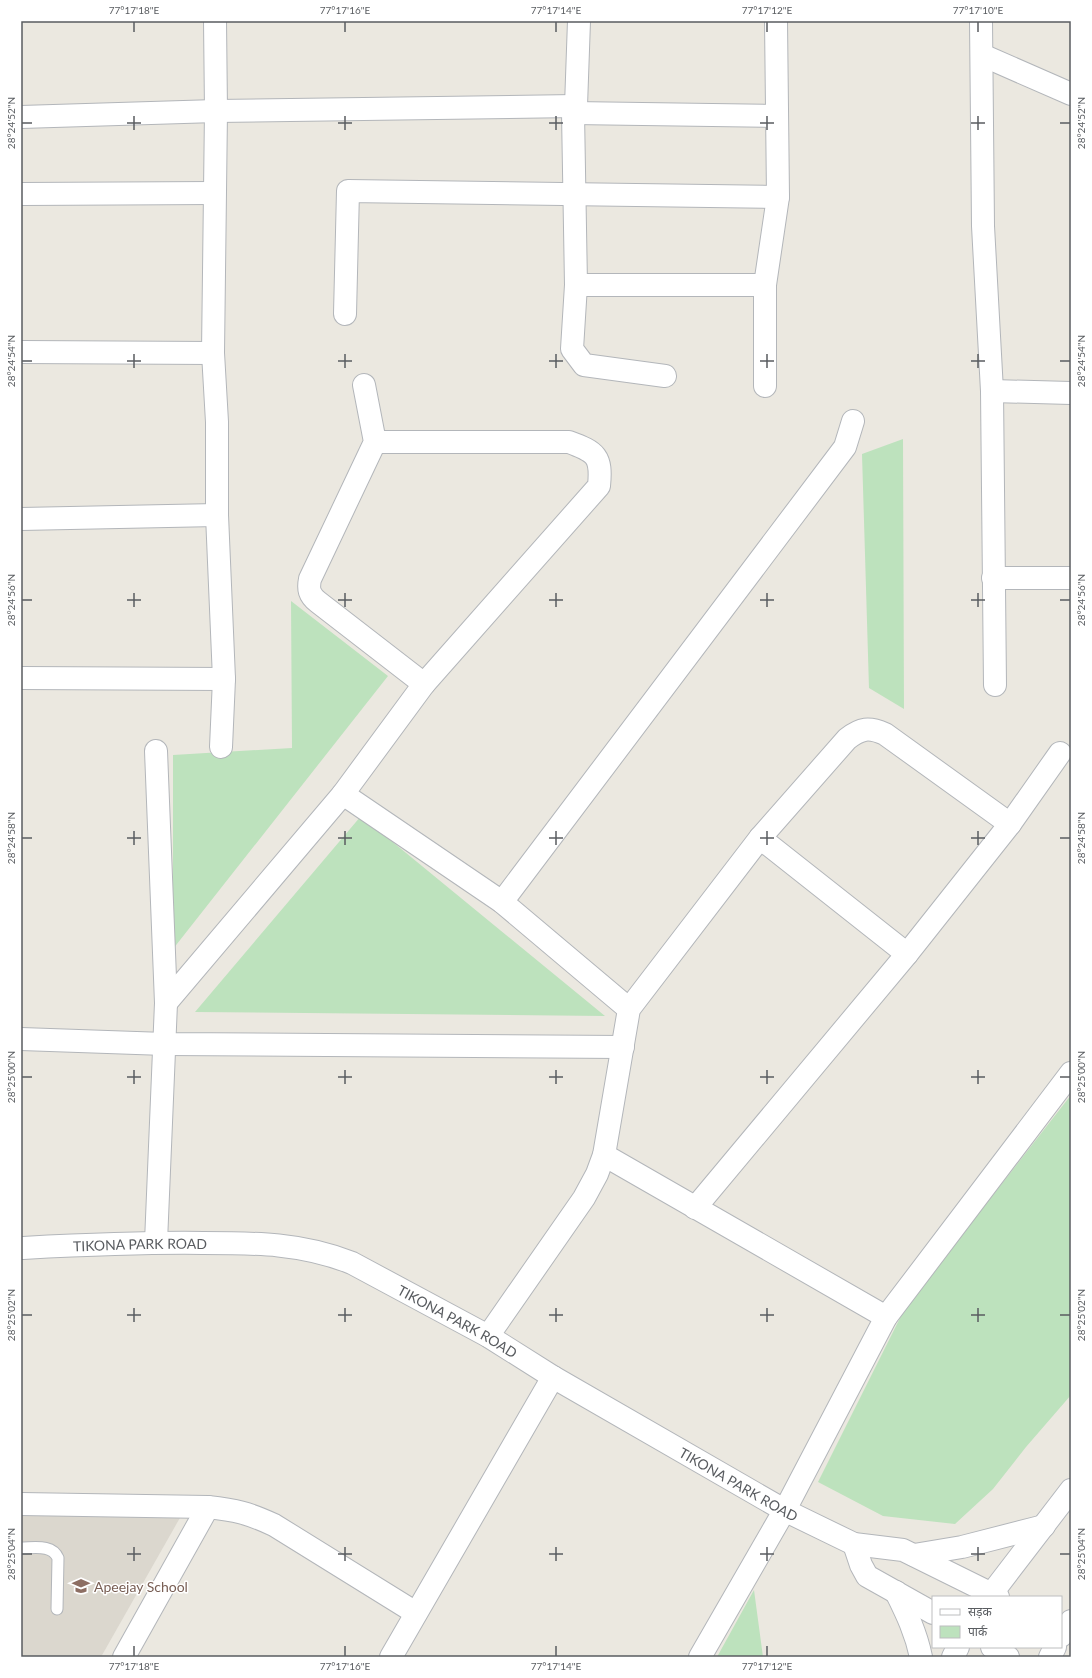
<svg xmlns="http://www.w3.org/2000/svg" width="1092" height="1678" font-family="Lato,'Noto Sans Devanagari',sans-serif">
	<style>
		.education { fill: #dbd7ce }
		.green { fill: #bde2bd }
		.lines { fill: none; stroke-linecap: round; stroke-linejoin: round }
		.lane-casing { stroke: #b3b6ba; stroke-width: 13 }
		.street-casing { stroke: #b3b6ba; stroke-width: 24 }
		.secondary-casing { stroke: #b4b7bc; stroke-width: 24 }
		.lane { stroke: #fff; stroke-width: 11 }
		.street { stroke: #fff; stroke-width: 22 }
		.secondary { stroke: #fff; stroke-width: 22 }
		.ticks { fill: none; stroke: #595c60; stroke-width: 1.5 }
		.labels { text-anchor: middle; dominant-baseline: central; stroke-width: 3; stroke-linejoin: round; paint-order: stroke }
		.street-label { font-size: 14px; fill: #595c60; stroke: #fff }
		.education-label { font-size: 14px; fill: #785e54; stroke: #fff; text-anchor: start }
		.neatline { fill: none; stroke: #595c60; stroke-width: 1.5 }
		.ticks-label { font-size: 10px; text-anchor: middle; fill: #595c60 }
	</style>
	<rect width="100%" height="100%" fill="#ebe8e0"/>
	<path class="education" d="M 21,1515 L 181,1516 L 101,1657 L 21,1657 Z"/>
	<path class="green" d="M 903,439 L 904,709 L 869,688 L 862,454 Z
		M 291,601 L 388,676 L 173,949 L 173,755 L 292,748 Z
		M 361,816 L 605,1016 L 195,1012 Z
		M 1071,1095 L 1071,1395 L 1026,1447 L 993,1489 L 955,1524 L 883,1516 L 818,1482 L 905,1308 Z
		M 754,1590 L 763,1657 L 717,1657 Z"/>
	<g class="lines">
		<g class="lane-casing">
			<path id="lane" d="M 21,1548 C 34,1548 52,1544 58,1558 L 57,1609"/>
		</g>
		<g class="street-casing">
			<g id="street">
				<path d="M 215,21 L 216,111 L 213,353 L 217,422 L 217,515 L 224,679 L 221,747"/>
				<path d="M 579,21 L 576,106 L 573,113 L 576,285 L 572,349 L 584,365 L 665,376"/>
				<path d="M 981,21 L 983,226 L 992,391 L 995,685"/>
				<path d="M 982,55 L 1071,94"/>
				<path d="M 573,113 L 777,116"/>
				<path d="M 21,117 L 216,111 L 576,106"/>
				<path d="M 21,194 L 214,193"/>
				<path d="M 576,285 L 765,285"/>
				<path d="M 345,314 L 348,191 L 778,197"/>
				<path d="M 21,352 L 213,353"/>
				<path d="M 364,385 L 375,442 L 310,579 C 308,589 309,595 318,602 L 424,684"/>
				<path d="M 765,386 L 765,285 L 778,197 L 776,21"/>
				<path d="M 992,391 L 1071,393"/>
				<path d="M 21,519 L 217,515"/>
				<path d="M 993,578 L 1071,578"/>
				<path d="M 21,678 L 224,679"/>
				<path d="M 156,751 L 166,1003 L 156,1242"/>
				<path d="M 343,794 L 502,902 L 629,1009"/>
				<path d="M 760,838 L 907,954"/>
				<path d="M 502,902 L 845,447 L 853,421"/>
				<path d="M 166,1003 L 343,794 L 424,684 L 599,486 C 602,456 596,452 569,442 L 375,442"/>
				<path d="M 21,1039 L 165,1044 L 623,1047"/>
				<path d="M 604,1155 L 886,1317"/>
				<path d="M 695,1208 L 907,954 L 1010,824 L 1060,753"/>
				<path id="s1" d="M 21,1248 C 82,1245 142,1242 203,1243 C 256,1243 302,1243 352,1263 L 488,1336 L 553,1377 L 784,1510 L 854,1544 L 903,1550 L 998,1597"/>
				<path d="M 488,1336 L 584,1198 L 597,1174 L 604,1155 L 629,1009 L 760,838 L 847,739 C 861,728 869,727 885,734 L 1010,824"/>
				<path d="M 21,1504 L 208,1507 C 236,1510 248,1513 274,1525 L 416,1613"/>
				<path d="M 854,1544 L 861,1565 L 867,1576 L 933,1613"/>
				<path d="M 914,1555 L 962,1547 L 1044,1526"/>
				<path d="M 896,1592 C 907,1614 916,1633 921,1657"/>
				<path d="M 992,1647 L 1008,1657"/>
				<path d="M 124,1657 L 208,1507"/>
				<path d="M 391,1657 L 553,1377"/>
				<path d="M 700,1657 L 787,1506 L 886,1317 L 1071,1073"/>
			</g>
		</g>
		<g class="secondary-casing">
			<path id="secondary" d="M 989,1597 L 1071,1490
				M 1061,1636 L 1071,1621
				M 953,1657 L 958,1647
				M 1050,1657 L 1055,1647"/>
		</g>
		<use href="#lane" class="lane"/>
		<use href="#street" class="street"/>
		<use href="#secondary" class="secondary"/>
	</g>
	<path class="ticks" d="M 134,22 L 134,32M 345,22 L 345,32M 556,22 L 556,32M 767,22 L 767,32M 978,22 L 978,32M 134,116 L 134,130M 345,116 L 345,130M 556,116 L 556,130M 767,116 L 767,130M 978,116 L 978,130M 22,123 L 32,123M 127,123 L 141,123M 338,123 L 352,123M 549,123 L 563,123M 760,123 L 774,123M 971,123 L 985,123M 1060,123 L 1070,123M 134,354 L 134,368M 345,354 L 345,368M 556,354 L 556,368M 767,354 L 767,368M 978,354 L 978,368M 22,361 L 32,361M 127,361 L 141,361M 338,361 L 352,361M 549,361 L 563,361M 760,361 L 774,361M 971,361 L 985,361M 1060,361 L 1070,361M 134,593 L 134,607M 345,593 L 345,607M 556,593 L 556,607M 767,593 L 767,607M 978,593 L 978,607M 22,600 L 32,600M 127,600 L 141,600M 338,600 L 352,600M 549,600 L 563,600M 760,600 L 774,600M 971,600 L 985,600M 1060,600 L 1070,600M 134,831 L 134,845M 345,831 L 345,845M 556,831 L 556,845M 767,831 L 767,845M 978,831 L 978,845M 22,838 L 32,838M 127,838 L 141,838M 338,838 L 352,838M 549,838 L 563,838M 760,838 L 774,838M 971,838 L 985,838M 1060,838 L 1070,838M 134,1070 L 134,1084M 345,1070 L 345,1084M 556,1070 L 556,1084M 767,1070 L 767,1084M 978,1070 L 978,1084M 22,1077 L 32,1077M 127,1077 L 141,1077M 338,1077 L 352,1077M 549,1077 L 563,1077M 760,1077 L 774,1077M 971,1077 L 985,1077M 1060,1077 L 1070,1077M 134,1308 L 134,1322M 345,1308 L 345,1322M 556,1308 L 556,1322M 767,1308 L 767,1322M 978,1308 L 978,1322M 22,1315 L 32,1315M 127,1315 L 141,1315M 338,1315 L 352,1315M 549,1315 L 563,1315M 760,1315 L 774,1315M 971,1315 L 985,1315M 1060,1315 L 1070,1315M 134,1547 L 134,1561M 345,1547 L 345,1561M 556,1547 L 556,1561M 767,1547 L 767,1561M 978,1547 L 978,1561M 22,1554 L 32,1554M 127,1554 L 141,1554M 338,1554 L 352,1554M 549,1554 L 563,1554M 760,1554 L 774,1554M 971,1554 L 985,1554M 1060,1554 L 1070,1554M 134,1646 L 134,1656M 345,1646 L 345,1656M 556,1646 L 556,1656M 767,1646 L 767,1656"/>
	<defs>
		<g id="school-bare" transform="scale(1.38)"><path d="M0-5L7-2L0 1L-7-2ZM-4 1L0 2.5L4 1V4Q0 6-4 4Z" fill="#8d6e63" stroke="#fff" stroke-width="2.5" paint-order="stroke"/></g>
	</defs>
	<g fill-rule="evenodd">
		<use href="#school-bare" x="81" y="1586"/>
	</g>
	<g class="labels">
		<g class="street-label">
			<text stroke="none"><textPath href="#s1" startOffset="119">TIKONA PARK ROAD</textPath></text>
			<text stroke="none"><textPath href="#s1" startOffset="454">TIKONA PARK ROAD</textPath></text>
			<text stroke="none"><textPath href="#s1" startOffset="779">TIKONA PARK ROAD</textPath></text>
		</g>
		<g class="education-label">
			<text x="94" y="1586">Apeejay School</text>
		</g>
	</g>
	<rect width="1092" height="1678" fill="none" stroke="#ffffff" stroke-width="44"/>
	<rect x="932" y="1596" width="130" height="52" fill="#ffffff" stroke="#bdbebf"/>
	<rect x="940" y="1609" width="20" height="6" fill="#ffffff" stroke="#bdbebf"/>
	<text x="968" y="1616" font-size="12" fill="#595c60">सड़क</text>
	<rect x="940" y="1626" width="20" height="12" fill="#bde2bd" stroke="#bdbebf"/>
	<text x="968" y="1636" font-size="12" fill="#595c60">पार्क</text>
	<rect x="22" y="22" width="1048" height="1634" class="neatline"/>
	<g class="ticks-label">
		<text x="134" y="14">77°17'18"E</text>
		<text x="345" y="14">77°17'16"E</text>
		<text x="556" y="14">77°17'14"E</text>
		<text x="767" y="14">77°17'12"E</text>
		<text x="978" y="14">77°17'10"E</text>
		<text transform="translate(1081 123) rotate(-90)" y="4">28°24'52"N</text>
		<text transform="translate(11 123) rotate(-90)" y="4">28°24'52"N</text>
		<text transform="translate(1081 361) rotate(-90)" y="4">28°24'54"N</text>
		<text transform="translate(11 361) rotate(-90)" y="4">28°24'54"N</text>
		<text transform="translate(1081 600) rotate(-90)" y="4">28°24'56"N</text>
		<text transform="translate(11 600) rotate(-90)" y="4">28°24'56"N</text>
		<text transform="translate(1081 838) rotate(-90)" y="4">28°24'58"N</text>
		<text transform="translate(11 838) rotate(-90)" y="4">28°24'58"N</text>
		<text transform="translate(11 1077) rotate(-90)" y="4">28°25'00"N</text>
		<text transform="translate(1081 1077) rotate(-90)" y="4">28°25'00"N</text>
		<text transform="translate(11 1315) rotate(-90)" y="4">28°25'02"N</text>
		<text transform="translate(1081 1315) rotate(-90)" y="4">28°25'02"N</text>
		<text transform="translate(11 1554) rotate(-90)" y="4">28°25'04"N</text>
		<text transform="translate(1081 1554) rotate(-90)" y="4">28°25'04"N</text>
		<text x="134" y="1670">77°17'18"E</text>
		<text x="345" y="1670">77°17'16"E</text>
		<text x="556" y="1670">77°17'14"E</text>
		<text x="767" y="1670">77°17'12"E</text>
	</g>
</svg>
